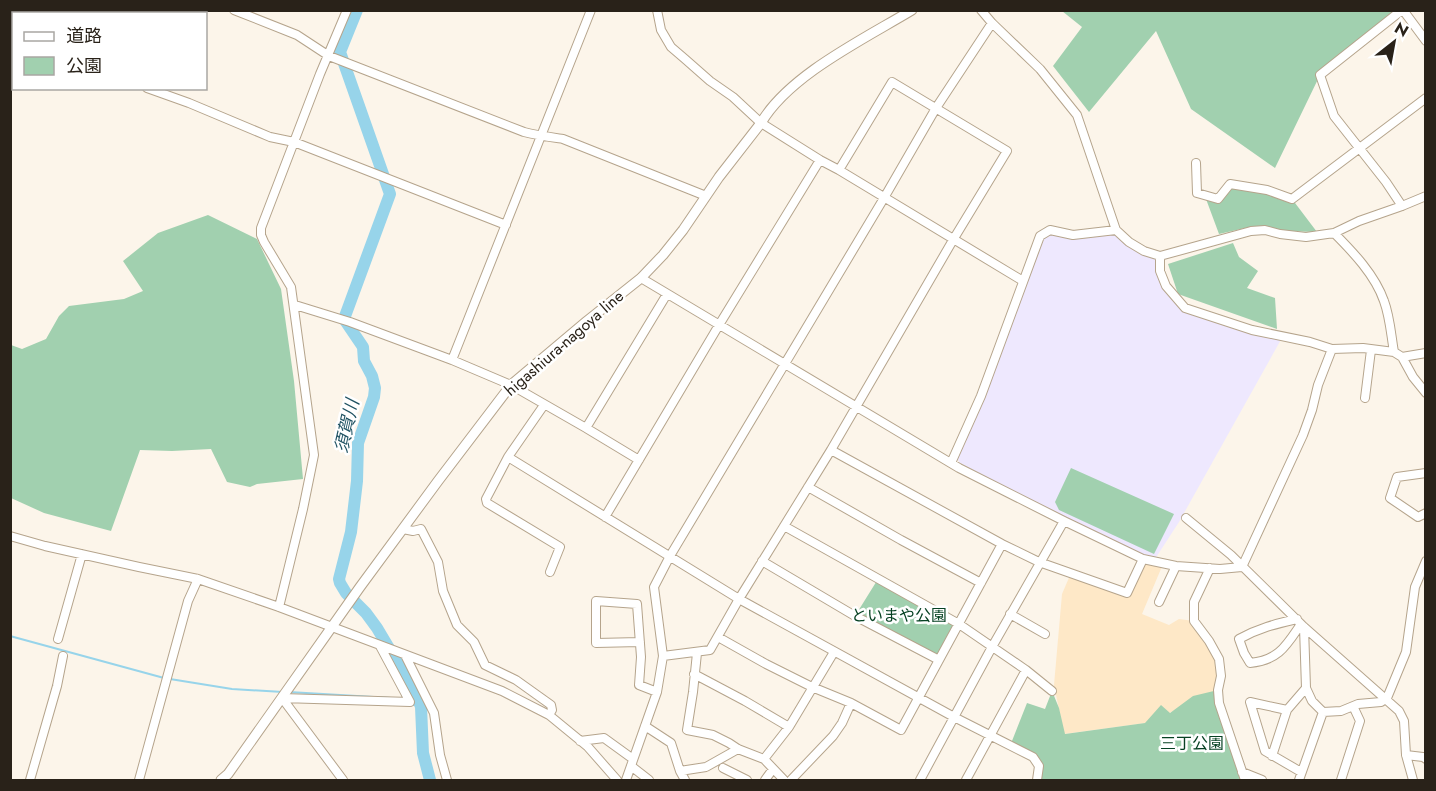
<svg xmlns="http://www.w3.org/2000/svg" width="1436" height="791" font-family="Jost,'Noto Sans JP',sans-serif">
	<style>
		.built { fill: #fee8c7 }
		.education { fill: #eee8fe }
		.green { fill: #a1d0af }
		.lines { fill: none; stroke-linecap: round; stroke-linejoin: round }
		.stream { stroke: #97d4ea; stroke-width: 2 }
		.river { stroke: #97d4ea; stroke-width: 12 }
		.minor-casing { stroke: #b5a48c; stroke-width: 10 }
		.major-casing { stroke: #b5a48c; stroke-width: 11 }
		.minor { stroke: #fff; stroke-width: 8 }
		.major { stroke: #fff; stroke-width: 9 }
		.labels { text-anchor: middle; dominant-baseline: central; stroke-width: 5; stroke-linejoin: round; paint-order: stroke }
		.street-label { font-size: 16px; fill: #292219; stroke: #fff }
		.park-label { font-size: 16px; fill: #074223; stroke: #fff }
		.water-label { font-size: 18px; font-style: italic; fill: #1f5262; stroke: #fff }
	</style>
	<rect width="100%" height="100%" fill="#fcf5ea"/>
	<path class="built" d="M 1143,559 L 1163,564 L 1142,614 L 1169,625 L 1179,619 L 1194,621 L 1219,659 L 1218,690 L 1169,713 L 1161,706 L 1146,723 L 1064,734 L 1054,685 L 1062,594 L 1071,573 L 1126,593 Z"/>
	<path class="education" d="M 1050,230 L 1073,235 L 1116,230 L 1129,242 L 1160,256 L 1160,271 L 1185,308 L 1283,336 L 1179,522 L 1153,562 L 1038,505 L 960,463 L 956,457 L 983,402 L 1035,248 Z"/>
	<path class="green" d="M 1062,11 L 1402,11 L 1320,75 L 1275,168 L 1191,109 L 1156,31 L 1089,112 L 1053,66 L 1082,27 Z
		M 1230,184 L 1292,199 L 1317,232 L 1284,231 L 1254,226 L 1219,234 L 1206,199 L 1218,199 Z
		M 208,215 L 257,239 L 281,289 L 294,381 L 303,479 L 257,484 L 250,487 L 227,482 L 211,449 L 172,451 L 140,450 L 111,531 L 44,513 L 11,498 L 11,345 L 22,349 L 46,339 L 59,316 L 69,306 L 124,299 L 143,291 L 123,261 L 158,233 Z
		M 1233,243 L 1239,257 L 1258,271 L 1247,288 L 1275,298 L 1277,329 L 1178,294 L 1168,264 Z
		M 1071,468 L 1174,514 L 1154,554 L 1059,510 L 1055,502 Z
		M 878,579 L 959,624 L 939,660 L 855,616 Z
		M 1218,690 L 1245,780 L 1037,780 L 1039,766 L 1033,757 L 1010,746 L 1027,703 L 1045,709 L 1052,691 L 1059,708 L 1065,734 L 1145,723 L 1161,705 L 1170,713 L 1193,696 Z"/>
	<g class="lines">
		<path class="stream" d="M 10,636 L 164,678
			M 170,679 L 232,689 L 283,692
			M 289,692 L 391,698
			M 411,704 L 421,707"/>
		<path class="river" d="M 357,10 L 340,52 L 390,194 L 344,319 L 363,347 L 364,361 L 372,376 L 375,388 L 374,397 L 358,443 L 357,481 L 351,532 L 339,579 L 340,583 L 346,593 L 366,613 L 377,628 L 418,697 L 421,707 L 423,753 L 430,780"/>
		<g class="minor-casing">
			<path id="minor" d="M 234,10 L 297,35 L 329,56 L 524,132 C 536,135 550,137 563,139 L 706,196
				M 657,10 L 661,30 L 671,47 L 685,59 L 710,81 L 733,97 L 761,123 L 820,160 L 839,170 L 1023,281
				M 981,10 L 992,23 L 1040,69 L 1077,115 L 1116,230 L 1129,242 L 1144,251 L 1160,256 L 1251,231 L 1265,230 L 1280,234 L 1306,237 L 1334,233 L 1359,221 L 1402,206 L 1426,196
				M 1402,10 L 1320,75 L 1334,116 L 1386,182 L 1402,206
				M 1403,10 L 1426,41
				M 98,14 L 100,10
				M 10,35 L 14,36
				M 147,88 L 189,103 L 270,137 L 294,142 L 506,225
				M 1196,163 L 1197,193 L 1218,199 L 1230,184 L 1267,190 L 1292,199 L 1426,98
				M 1334,233 C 1353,252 1375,275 1384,301 C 1390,317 1391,335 1394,352
				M 1160,256 L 1160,271 L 1166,286 L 1185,308 L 1252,330 L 1310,342 L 1332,349 L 1363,348 L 1394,352 L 1402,357 L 1413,377 L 1426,393
				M 641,278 L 959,468 L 1064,521 L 1143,559 L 1176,566 L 1220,569 L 1242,567
				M 295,305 L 350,322 L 452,360 L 511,385 L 586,428 L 639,460
				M 1402,357 L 1426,353
				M 452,360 L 591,10
				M 1365,398 L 1371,350
				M 544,405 L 508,457 L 486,499 L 487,503 L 560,547 L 550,572
				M 586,428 L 667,294
				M 831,450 L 1002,544 L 1039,562 L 1127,593 L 1143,559
				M 508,457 L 739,599 L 954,717 L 1033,757 L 1039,766 L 1037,780
				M 951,463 L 981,396 L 1040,236 L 1050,230 L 1073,235 L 1116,230
				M 1426,473 L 1397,477 L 1390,498 L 1418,517 L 1426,513
				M 808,487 L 901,540 L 981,583
				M 605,517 L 719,325 L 820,160
				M 1186,518 L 1231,555 L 1304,627 L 1399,711 L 1404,721 L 1406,755 L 1413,780
				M 784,526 L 959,624 L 1026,670 L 1052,691
				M 403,529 L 413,531 L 421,529 L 438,562 L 443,591 L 457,625 L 474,642 L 485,665 L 516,680 L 551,705 L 552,710 L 549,715
				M 10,536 L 45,546 L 139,567 L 198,579 L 279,607 L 502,691 L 549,715 L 588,747 L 617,780
				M 762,561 L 855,616 L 939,660
				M 1242,567 L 1303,435 L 1312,410 L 1318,385 L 1332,349
				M 1210,568 L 1194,602 L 1194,621 L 1209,641 L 1219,659 L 1221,676 L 1218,690 L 1219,703 L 1245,780
				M 1159,602 L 1176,566
				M 279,607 L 303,509 L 314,455 L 291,287 L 264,242 L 261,235 L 261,228 L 320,74 L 347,10
				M 1010,614 L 1045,634
				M 1297,619 C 1275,624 1259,628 1239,639 L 1244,653 L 1250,663 C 1279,660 1286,646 1301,624
				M 1304,627 L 1306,688 L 1312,701 L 1323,712 L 1341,711 L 1358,704 L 1381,702 L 1387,698 L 1406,652 L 1415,587 L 1426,561
				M 718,637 L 766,664 L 812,687 L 851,703 L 901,730 L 1002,544
				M 58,639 L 82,554
				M 640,642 L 596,643 L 596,601 L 637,604 L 641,657 L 639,685 L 657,692
				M 697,653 L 693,692 L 687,730 L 713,735 L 729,743 L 738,749 L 764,759 L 789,727 L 834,652
				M 405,655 L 434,713 L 440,755 L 447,780
				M 663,656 L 710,650 L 739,599 L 831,450 L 953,240 L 1007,151 L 892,82 L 839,170
				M 694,674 L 745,701 L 789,727
				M 282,698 L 410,702 L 380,646
				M 282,698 L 343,780
				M 645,726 L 671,743 L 680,771 L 685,780
				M 580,741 L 604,738 L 633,759
				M 1406,755 L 1423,757 L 1426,759
				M 1272,756 L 1287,710
				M 764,759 L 784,780
				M 631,766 L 649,780
				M 723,768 L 747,780
				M 680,771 L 706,767 L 738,749
				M 1242,772 L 1262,780
				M 1301,772 L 1265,751 L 1250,702 L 1287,710 L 1306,688
				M 30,780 L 57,686 L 63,656
				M 139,780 L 188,601 L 198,579
				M 626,780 L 657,692 L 663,656 L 654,587 L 670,556 L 884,198 L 936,108 L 992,23
				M 765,780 L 773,769
				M 791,780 L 833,736 L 842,723 L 851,703
				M 920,780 L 992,647 L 1064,521
				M 966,780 L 1026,670
				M 1299,780 L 1323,712
				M 1341,780 L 1360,721 L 1353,706"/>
		</g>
		<g class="major-casing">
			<path id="major" d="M 221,780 L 228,774 L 360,587 L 438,481 L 511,385 L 587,321 L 641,278 L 663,255 L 683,230 L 719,177 L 761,123 C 789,75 864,39 912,10"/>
		</g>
		<use href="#minor" class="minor"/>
		<use href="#major" class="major"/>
	</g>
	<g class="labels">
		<g class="street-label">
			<text transform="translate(564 343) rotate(-41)">higashiura-nagoya line</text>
		</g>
		<g class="park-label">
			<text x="899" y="615">といまや公園</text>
			<text x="1192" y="743">三丁公園</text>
		</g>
		<g class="water-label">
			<text transform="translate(347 426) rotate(-77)">須賀川</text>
		</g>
	</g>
	<rect width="1436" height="791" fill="none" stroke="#292219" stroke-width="24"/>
	<rect x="12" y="12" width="195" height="78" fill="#ffffff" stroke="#a9a7a3" stroke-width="1.5"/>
	<rect x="24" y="32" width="30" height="9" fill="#ffffff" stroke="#a9a7a3" stroke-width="1.5"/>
	<text x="66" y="42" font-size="18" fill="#292219">道路</text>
	<rect x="24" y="57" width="30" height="18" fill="#a1d0af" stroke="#a9a7a3" stroke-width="1.5"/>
	<text x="66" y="72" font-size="18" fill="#292219">公園</text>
	<g transform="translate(1394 42) rotate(31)" stroke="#ffffff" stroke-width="4.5" paint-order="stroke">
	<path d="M0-4.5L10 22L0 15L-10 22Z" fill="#292219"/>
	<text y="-9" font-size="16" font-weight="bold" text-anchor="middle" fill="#292219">N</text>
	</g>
</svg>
